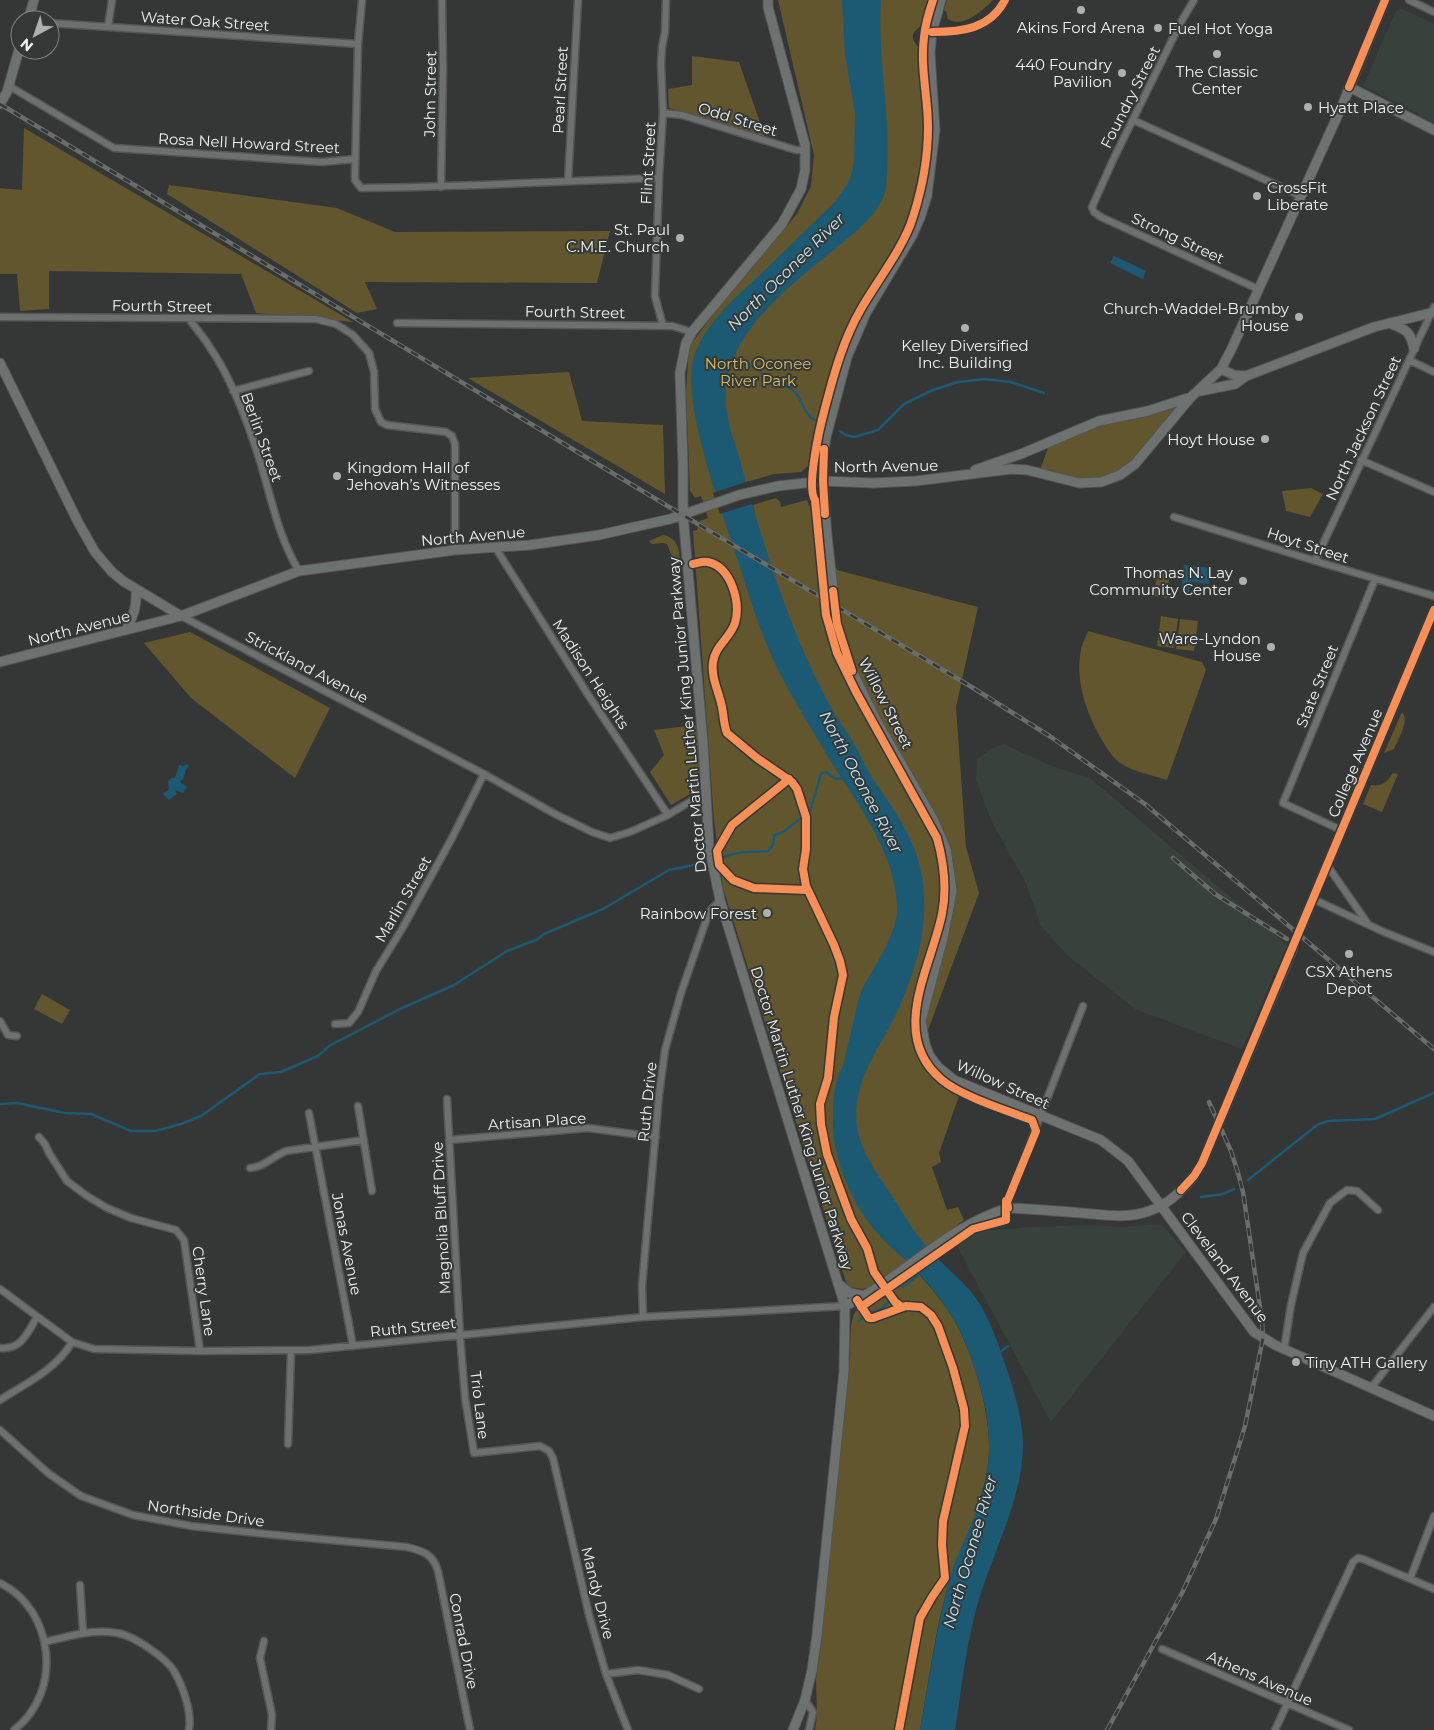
<svg xmlns="http://www.w3.org/2000/svg" width="1434" height="1730" font-family="Montserrat,sans-serif">
	<style>
		.built { fill: #38413c }
		.green { fill: #62562e }
		.water { fill: #1c5a74 }
		.pier { fill: #353736 }
		.lines { fill: none; stroke-linecap: round; stroke-linejoin: round }
		.stream { stroke: #1c5a74; stroke-width: 2.5 }
		.secondary-tunnel { stroke: #515352; stroke-width: 9; stroke-dasharray: 9 4.5; stroke-linecap: butt }
		.street-casing { stroke: #545554; stroke-width: 9 }
		.secondary-casing { stroke: #545554; stroke-width: 11 }
		.street { stroke: #6e706f; stroke-width: 6 }
		.secondary { stroke: #6d7271; stroke-width: 9 }
		.rail-casing { stroke: #6b6d6c; stroke-width: 4.5 }
		.rail { stroke: #343836; stroke-width: 2.5; stroke-dasharray: 8; stroke-linecap: butt }
		.cycleway-casing { stroke: #343836; stroke-width: 11 }
		.cycleway { stroke: #f78f57; stroke-width: 8 }
		.poi-dot { fill: #aeb0af; stroke: #343836; stroke-width: 2 }
		.labels { text-anchor: middle; dominant-baseline: central; stroke-width: 4; stroke-linejoin: round; paint-order: stroke }
		.street-label { font-size: 15px; fill: #eff1f0; stroke: #343836 }
		.poi-label { font-size: 15px; fill: #eff1f0; stroke: #343836; text-anchor: end }
		.park-label { font-size: 15px; fill: #d8bd67; stroke: #343836 }
		.water-label { font-size: 16px; font-style: italic; fill: #c3e6f8; stroke: #343836 }
	</style>
	<rect width="100%" height="100%" fill="#353736"/>
	<path class="built" d="M 1400,8 L 1434,24 L 1434,123 L 1420,117 L 1418,113 L 1363,86 L 1395,13 Z
		M 1004,744 L 1051,766 L 1090,778 L 1287,945 L 1242,1049 L 1135,1009 L 1067,955 L 1041,926 L 1026,883 L 992,822 L 976,780 L 977,759 L 992,748 Z
		M 1158,1224 L 1162,1225 L 1186,1252 L 1051,1422 L 956,1244 L 978,1231 L 1034,1227 L 1088,1225 L 1124,1227 Z"/>
	<path class="green" d="M 778,0 L 930,0 C 928,7 927,14 924,21 C 918,32 905,32 919,48 C 921,75 925,102 925,128 C 925,154 920,182 913,207 C 902,245 875,276 856,309 C 830,355 819,410 813,462 L 801,472 L 774,474 L 716,491 L 755,514 L 753,505 L 776,498 L 780,502 L 781,507 L 807,500 L 837,570 L 978,607 L 956,707 L 966,847 L 979,893 L 921,1049 C 921,1071 942,1084 960,1093 L 939,1153 L 941,1162 L 932,1167 L 947,1210 L 958,1207 L 964,1220 L 873,1287 L 862,1289 L 850,1287 L 846,1282 L 723,888 L 714,820 L 693,531 L 697,530 L 700,521 L 708,518 L 701,496 L 695,498 L 690,491 L 686,391 L 689,347 L 715,312 L 797,214 L 811,186 L 814,155 Z
		M 947,0 L 993,0 C 983,10 963,29 948,19 L 946,11 L 944,11 Z
		M 692,56 L 739,62 L 765,137 L 669,108 L 668,89 L 692,85 Z
		M 24,128 L 353,322 L 256,313 L 241,274 L 49,271 L 49,309 L 20,311 L 17,274 L 0,274 L 0,188 L 22,190 Z
		M 169,185 L 337,208 L 395,232 L 610,231 L 597,283 L 365,282 L 377,309 L 357,313 L 167,194 Z
		M 569,372 L 582,421 L 663,425 L 665,494 L 468,378 Z
		M 1179,407 L 1124,468 L 1105,478 L 1084,481 L 1040,470 L 1048,448 L 1076,433 L 1116,420 Z
		M 1311,488 L 1323,494 L 1310,517 L 1286,511 L 1282,491 Z
		M 663,535 C 679,538 680,551 680,566 L 677,566 L 675,564 L 667,544 L 663,543 L 652,544 L 649,541 Z
		M 1158,568 L 1170,570 L 1167,598 L 1154,596 Z
		M 1161,616 L 1178,619 L 1174,648 L 1157,646 Z
		M 1180,619 L 1198,621 L 1194,651 L 1176,649 Z
		M 1088,631 L 1202,662 L 1206,670 L 1167,780 C 1152,775 1133,772 1120,763 C 1110,755 1105,745 1099,735 C 1085,709 1075,679 1081,650 C 1082,643 1086,637 1088,631 Z
		M 190,632 L 330,708 L 295,778 L 191,698 L 144,643 Z
		M 1402,712 C 1410,721 1398,739 1394,749 L 1384,753 Z
		M 696,725 L 701,764 L 697,790 L 671,805 L 650,772 L 664,755 L 654,730 Z
		M 1393,773 L 1398,774 L 1382,812 L 1363,804 L 1371,785 C 1382,787 1387,782 1393,773 Z
		M 42,994 L 70,1010 L 62,1024 L 34,1009 Z
		M 918,1273 C 931,1288 945,1304 955,1322 C 973,1354 990,1411 989,1448 C 989,1467 984,1486 979,1504 C 971,1531 956,1555 949,1582 C 935,1630 929,1680 920,1730 L 815,1730 L 817,1716 L 816,1679 L 820,1652 L 850,1360 C 851,1346 848,1317 858,1308 L 861,1311 Z"/>
	<path class="water" d="M 842,0 L 881,0 C 877,57 891,114 887,172 C 886,182 887,191 882,200 C 872,220 853,234 836,248 C 788,288 720,336 726,406 C 728,428 738,450 743,471 C 765,552 793,640 834,713 C 841,724 848,734 855,745 C 861,756 866,768 873,779 C 889,803 906,825 916,853 C 936,914 917,974 889,1028 C 872,1058 852,1090 857,1126 C 861,1154 881,1179 896,1202 C 906,1218 916,1235 929,1249 C 943,1266 962,1279 975,1297 C 990,1318 998,1343 1006,1367 C 1014,1390 1022,1418 1023,1442 C 1024,1500 988,1560 974,1617 C 965,1654 961,1692 955,1730 L 920,1730 C 929,1680 936,1630 949,1582 C 955,1557 968,1535 976,1511 C 983,1492 989,1469 989,1449 C 990,1413 978,1375 965,1342 C 954,1314 932,1287 911,1265 C 900,1255 888,1246 878,1234 C 852,1205 831,1156 833,1117 C 833,1100 834,1081 843,1066 L 859,997 L 863,987 C 875,966 899,930 897,906 C 895,858 865,814 840,776 C 822,747 804,717 787,687 C 764,646 751,602 737,558 C 722,513 678,395 695,353 C 709,319 738,295 764,271 C 787,248 811,225 835,202 L 848,183 L 852,172 L 854,160 L 855,113 L 845,56 Z
		M 1114,256 L 1146,271 L 1143,279 L 1110,263 Z
		M 1184,565 L 1210,568 L 1209,584 L 1191,582 L 1189,592 L 1181,591 Z
		M 187,764 L 189,767 L 186,769 L 183,780 L 181,780 L 180,782 L 187,787 L 183,793 L 175,790 L 177,794 L 169,800 L 163,794 L 169,789 L 168,781 L 172,778 L 175,778 L 179,765 L 184,766 Z"/>
	<path class="pier" d="M 749,481 L 755,503 L 720,514 L 713,493 Z"/>
	<g class="lines">
		<path class="stream" d="M 729,358 C 738,363 750,364 759,370 C 764,374 764,382 771,384 C 778,387 786,383 793,390 C 803,399 803,414 816,421 L 820,420
			M 840,431 L 846,435 L 854,437 L 878,430 L 904,404 L 933,390 L 958,382 L 985,379 L 1011,382 L 1044,393
			M 721,858 C 737,851 751,852 768,851 L 773,845 L 774,835 L 783,832 L 810,811 L 821,774 L 826,772 L 836,779 L 843,778
			M 0,1104 L 17,1103 L 65,1113 L 91,1114 L 131,1131 L 155,1131 L 181,1124 L 201,1116 L 260,1074 L 281,1072 L 318,1056 L 329,1046 L 400,1009 L 454,985 L 507,951 L 538,939 L 544,934 L 603,909 L 669,870 L 704,863
			M 1248,1180 L 1317,1125 L 1328,1121 L 1375,1119 L 1434,1093
			M 1201,1197 L 1223,1194 L 1234,1189
			M 903,1287 L 922,1272
			M 868,1314 L 879,1310 L 889,1302
			M 859,1321 L 865,1315
			M 999,1353 L 1008,1346"/>
		<path class="secondary-tunnel" d="M 1293,948 L 1301,927"/>
		<g class="street-casing">
			<path id="street" d="M 362,0 L 358,44 L 355,173 L 355,180 L 361,188 C 460,187 559,181 659,178
				M 1194,0 L 1181,22 L 1114,158 L 1092,207 L 1094,212 L 1101,217 L 1258,289
				M 1409,0 L 1434,12
				M 50,23 L 358,44
				M 108,27 L 112,0
				M 932,32 C 962,32 990,29 1005,0
				M 9,86 L 114,148 L 322,162 L 355,159
				M 663,113 L 682,115 L 796,150 L 805,150
				M 1133,120 L 1301,196
				M 568,181 L 578,0
				M 441,187 L 443,69 L 442,0
				M 0,317 L 316,319 L 336,324 L 353,335 L 369,353 L 374,372 L 375,409 L 381,422 L 387,425 L 446,432 L 452,436 L 455,444 L 455,550
				M 188,318 C 195,327 203,336 209,346 C 230,376 248,423 259,458 C 271,496 278,537 299,571
				M 397,323 L 672,326 L 692,332
				M 663,326 L 655,296 L 659,178 L 663,113 L 661,64 L 662,47 L 665,32 L 666,0
				M 1409,360 L 1434,372
				M 233,391 L 309,371
				M 1361,460 L 1434,492
				M 1174,517 L 1322,563 L 1434,596
				M 495,547 L 587,693 L 668,815
				M 1315,561 L 1434,307
				M 181,616 L 484,774 L 555,814 L 592,832 L 610,838 L 630,832 L 668,815 L 706,792
				M 1341,830 L 1283,803 L 1375,579
				M 1327,865 L 1368,924
				M 1313,899 L 1384,932 L 1434,952
				M 0,1021 L 8,1035 L 17,1036
				M 335,1024 L 349,1023 L 358,1012 L 376,971 L 402,929 L 452,838 L 484,774
				M 447,1099 L 460,1335 L 465,1398 L 474,1453 L 540,1446 L 549,1451 L 553,1458 L 589,1615 L 606,1674 L 628,1730
				M 358,1106 L 372,1191
				M 309,1113 L 353,1346
				M 39,1137 L 45,1144 L 49,1153 L 67,1181 L 87,1196 L 107,1208 L 131,1218 L 176,1230 L 184,1240 L 200,1351
				M 449,1140 L 588,1128 L 656,1137
				M 250,1168 C 264,1167 272,1157 286,1151 L 364,1140
				M 1008,1208 L 1007,1202 L 1083,1006
				M 0,1289 L 72,1342 L 94,1349 L 200,1351 L 310,1350 L 643,1317 L 845,1306
				M 643,1317 L 642,1286 L 659,1095 L 665,1050 L 681,993 L 709,912 L 720,900
				M 0,1348 C 21,1350 27,1334 37,1317
				M 1284,1350 L 1291,1305 L 1303,1253 L 1330,1203 L 1347,1190 L 1357,1191 L 1378,1210
				M 1371,1388 L 1434,1307
				M 0,1400 C 25,1384 57,1369 72,1342
				M 0,1430 L 48,1473 L 81,1496 L 133,1515 L 191,1526 L 276,1535 L 407,1547 C 423,1551 433,1554 438,1571 L 470,1730
				M 288,1444 L 291,1351
				M 1410,1579 L 1434,1516
				M 0,1583 C 55,1610 63,1693 14,1730
				M 80,1585 L 83,1632
				M 264,1641 L 260,1658 L 272,1715 L 271,1730
				M 45,1642 C 69,1636 92,1629 117,1633 C 133,1635 166,1658 174,1671 C 183,1687 192,1711 189,1730
				M 1162,1649 L 1349,1730
				M 606,1674 L 638,1670 L 668,1675 L 699,1689
				M 805,1700 L 813,1712 L 809,1730
				M 1275,1730 L 1353,1562 L 1358,1558 L 1363,1559 L 1434,1589"/>
		</g>
		<g class="secondary-casing">
			<path id="secondary" d="M 768,0 L 768,7 L 805,145 L 805,170 L 801,189 L 782,224 L 692,332 L 686,343 L 680,373 L 683,465 L 683,514 L 703,743 L 709,846 L 720,900 L 845,1306 L 844,1371 L 817,1635 L 812,1670 L 805,1700 L 793,1730
				M 941,0 L 932,32 L 930,53 L 935,130 L 927,196 L 920,218 L 912,236 L 866,313 L 847,357 L 826,437 L 823,457 L 823,481 L 827,536 L 837,624 L 853,673 L 876,720 L 933,819 L 946,849 L 952,891 L 943,938 L 921,1021 L 925,1044 L 929,1055 L 938,1067 L 954,1080 L 1101,1140 L 1128,1161 L 1254,1332 L 1275,1345 L 1434,1416
				M 28,20 L 34,0
				M 1349,87 L 1434,130
				M 0,104 L 7,92 L 20,46
				M 1389,323 C 1405,329 1411,331 1414,349
				M 0,363 L 78,522 L 95,552 L 112,572 L 123,581 L 181,616
				M 1221,369 L 1234,375 L 1246,376 L 1374,327 L 1434,312
				M 1200,391 L 1235,384 L 1246,376
				M 975,470 L 1021,454 L 1099,421 L 1148,411 L 1191,397
				M 126,630 C 134,614 137,607 136,589
				M 0,662 L 181,616 L 299,571 L 455,550 L 530,545 L 599,535 L 670,519 L 739,495 L 778,486 L 823,481 L 873,483 L 916,481 L 1011,469 L 1027,470 L 1079,483 L 1101,482 L 1120,475 L 1135,464 L 1191,397 L 1221,369 L 1231,350 L 1342,106 L 1385,0
				M 1301,927 L 1434,610
				M 840,1285 L 850,1293 L 866,1296
				M 845,1306 C 903,1278 947,1226 1008,1208 C 1032,1209 1057,1211 1081,1213 C 1103,1215 1128,1219 1149,1211 C 1171,1204 1191,1183 1202,1163 L 1293,948"/>
		</g>
		<use href="#street" class="street"/>
		<use href="#secondary" class="secondary"/>
		<g class="rail-casing">
			<path id="rail" d="M 0,104 L 619,477 L 970,686 L 1051,737 L 1145,804 L 1434,1049
				M 1173,858 L 1215,894 L 1287,939
				M 1107,1730 L 1182,1593 L 1216,1519 L 1245,1426 L 1263,1338 L 1262,1321 L 1243,1192 L 1238,1173 L 1231,1151 L 1209,1102"/>
		</g>
		<use href="#rail" class="rail"/>
		<g class="cycleway-casing">
			<path id="cycleway" d="M 933,0 C 929,12 925,25 924,37 C 920,67 928,97 928,127 C 928,157 922,189 913,217 C 904,247 877,281 861,309 C 843,340 834,374 825,408 C 820,426 806,487 815,500 L 826,615 L 837,653 L 856,692 L 937,838 C 944,863 947,889 942,914 C 931,968 888,1035 942,1080 C 961,1096 1008,1111 1032,1120 L 1036,1131 L 1007,1202 L 1008,1208
				M 932,32 C 962,32 990,29 1005,0
				M 1349,87 L 1385,0
				M 824,449 L 823,481 L 825,514
				M 693,564 C 698,563 703,561 708,562 C 731,567 741,602 735,623 C 730,638 715,646 713,662 C 711,677 718,690 721,703 C 724,713 723,723 727,733 L 757,758 L 792,782 L 797,789 L 806,817 L 806,849 L 803,869 L 806,886 L 834,945 L 840,961 L 843,975 L 834,1017 L 828,1078 L 820,1104 L 821,1124 L 827,1154 L 851,1219 L 867,1248 L 874,1272 L 895,1302 L 902,1307
				M 833,591 L 837,624 L 852,671
				M 789,779 L 732,825 L 717,851 L 719,865 L 733,880 L 754,888 L 807,890
				M 1181,1190 L 1194,1176 L 1202,1163 L 1434,610
				M 857,1300 L 869,1318 L 873,1318 L 906,1306 L 921,1307 L 931,1315 L 938,1326 L 953,1368 L 964,1409 L 965,1426 L 943,1521 L 942,1545 L 945,1578 L 932,1597 L 920,1618 L 899,1730
				M 861,1307 L 973,1229 L 1006,1220 L 1006,1201"/>
		</g>
		<use href="#cycleway" class="cycleway"/>
	</g>
	<g class="poi-dot">
		<circle cx="1081" cy="10" r="5"/>
		<circle cx="1158" cy="28" r="5"/>
		<circle cx="1217" cy="54" r="5"/>
		<circle cx="1122" cy="73" r="5"/>
		<circle cx="1308" cy="107" r="5"/>
		<circle cx="1257" cy="196" r="5"/>
		<circle cx="680" cy="238" r="5"/>
		<circle cx="1299" cy="317" r="5"/>
		<circle cx="965" cy="328" r="5"/>
		<circle cx="1265" cy="439" r="5"/>
		<circle cx="337" cy="476" r="5"/>
		<circle cx="1243" cy="581" r="5"/>
		<circle cx="1271" cy="647" r="5"/>
		<circle cx="767" cy="913" r="5"/>
		<circle cx="1349" cy="954" r="5"/>
		<circle cx="1296" cy="1362" r="5"/>
	</g>
	<g class="labels">
		<g class="street-label">
			<text transform="translate(205 21) rotate(4)">Water Oak Street</text>
			<text transform="translate(560 90) rotate(-87)">Pearl Street</text>
			<text transform="translate(430 94) rotate(-89)">John Street</text>
			<text transform="translate(1130 97) rotate(-63)">Foundry Street</text>
			<text transform="translate(738 119) rotate(17)">Odd Street</text>
			<text transform="translate(249 143) rotate(3)">Rosa Nell Howard Street</text>
			<text transform="translate(648 163) rotate(-87)">Flint Street</text>
			<text transform="translate(1178 238) rotate(25)">Strong Street</text>
			<text transform="translate(162 306) rotate(1)">Fourth Street</text>
			<text transform="translate(575 312) rotate(1)">Fourth Street</text>
			<text transform="translate(1363 428) rotate(-65)">North Jackson Street</text>
			<text transform="translate(262 437) rotate(70)">Berlin Street</text>
			<text transform="translate(886 466) rotate(-1)">North Avenue</text>
			<text transform="translate(473 536) rotate(-5)">North Avenue</text>
			<text transform="translate(1308 545) rotate(18)">Hoyt Street</text>
			<text transform="translate(79 628) rotate(-14)">North Avenue</text>
			<text transform="translate(307 667) rotate(28)">Strickland Avenue</text>
			<text transform="translate(591 674) rotate(57)">Madison Heights</text>
			<text transform="translate(1317 686) rotate(-68)">State Street</text>
			<text transform="translate(886 703) rotate(63)">Willow Street</text>
			<text transform="translate(687 715) rotate(-95)">Doctor Martin Luther King Junior Parkway</text>
			<text transform="translate(1355 763) rotate(-67)">College Avenue</text>
			<text transform="translate(403 899) rotate(-60)">Marlin Street</text>
			<text transform="translate(1003 1084) rotate(24)">Willow Street</text>
			<text transform="translate(647 1102) rotate(-84)">Ruth Drive</text>
			<text transform="translate(802 1118) rotate(73)">Doctor Martin Luther King Junior Parkway</text>
			<text transform="translate(537 1121) rotate(-4)">Artisan Place</text>
			<text transform="translate(441 1218) rotate(-93)">Magnolia Bluff Drive</text>
			<text transform="translate(347 1244) rotate(79)">Jonas Avenue</text>
			<text transform="translate(1225 1267) rotate(53)">Cleveland Avenue</text>
			<text transform="translate(204 1291) rotate(82)">Cherry Lane</text>
			<text transform="translate(413 1327) rotate(-6)">Ruth Street</text>
			<text transform="translate(480 1405) rotate(83)">Trio Lane</text>
			<text transform="translate(206 1513) rotate(8)">Northside Drive</text>
			<text transform="translate(598 1593) rotate(76)">Mandy Drive</text>
			<text transform="translate(464 1641) rotate(79)">Conrad Drive</text>
			<text transform="translate(1260 1678) rotate(24)">Athens Avenue</text>
		</g>
		<g class="poi-label">
			<text x="1081" y="27" text-anchor="middle">Akins Ford Arena</text>
			<text x="1168" y="28" text-anchor="start">Fuel Hot Yoga</text>
			<text x="1112" y="64">440 Foundry<tspan x="1112" dy="17">Pavilion</tspan></text>
			<text x="1217" y="71" text-anchor="middle">The Classic<tspan x="1217" dy="17">Center</tspan></text>
			<text x="1318" y="107" text-anchor="start">Hyatt Place</text>
			<text x="1267" y="187" text-anchor="start">CrossFit<tspan x="1267" dy="17">Liberate</tspan></text>
			<text x="670" y="229">St. Paul<tspan x="670" dy="17">C.M.E. Church</tspan></text>
			<text x="1289" y="308">Church-Waddel-Brumby<tspan x="1289" dy="17">House</tspan></text>
			<text x="965" y="345" text-anchor="middle">Kelley Diversified<tspan x="965" dy="17">Inc. Building</tspan></text>
			<text x="1255" y="439">Hoyt House</text>
			<text x="347" y="467" text-anchor="start">Kingdom Hall of<tspan x="347" dy="17">Jehovah’s Witnesses</tspan></text>
			<text x="1233" y="572">Thomas N. Lay<tspan x="1233" dy="17">Community Center</tspan></text>
			<text x="1261" y="638">Ware-Lyndon<tspan x="1261" dy="17">House</tspan></text>
			<text x="757" y="913">Rainbow Forest</text>
			<text x="1349" y="971" text-anchor="middle">CSX Athens<tspan x="1349" dy="17">Depot</tspan></text>
			<text x="1306" y="1362" text-anchor="start">Tiny ATH Gallery</text>
		</g>
		<g class="park-label">
			<text x="758" y="363">North Oconee<tspan x="758" dy="17">River Park</tspan></text>
		</g>
		<g class="water-label">
			<text transform="translate(786 272) rotate(-45)">North Oconee River</text>
			<text transform="translate(861 782) rotate(62)">North Oconee River</text>
			<text transform="translate(970 1552) rotate(-74)">North Oconee River</text>
		</g>
	</g>
	<g transform="translate(35 35) rotate(220)"><circle r="24" fill="#343836" stroke="#7f8280"/>
	<path d="M0-4L9 19L0 12L-9 19Z" fill="#aeb0af"/>
	<text y="-8" font-size="14" font-weight="bold" text-anchor="middle" fill="#eff1f0">N</text>
	</g>
</svg>
